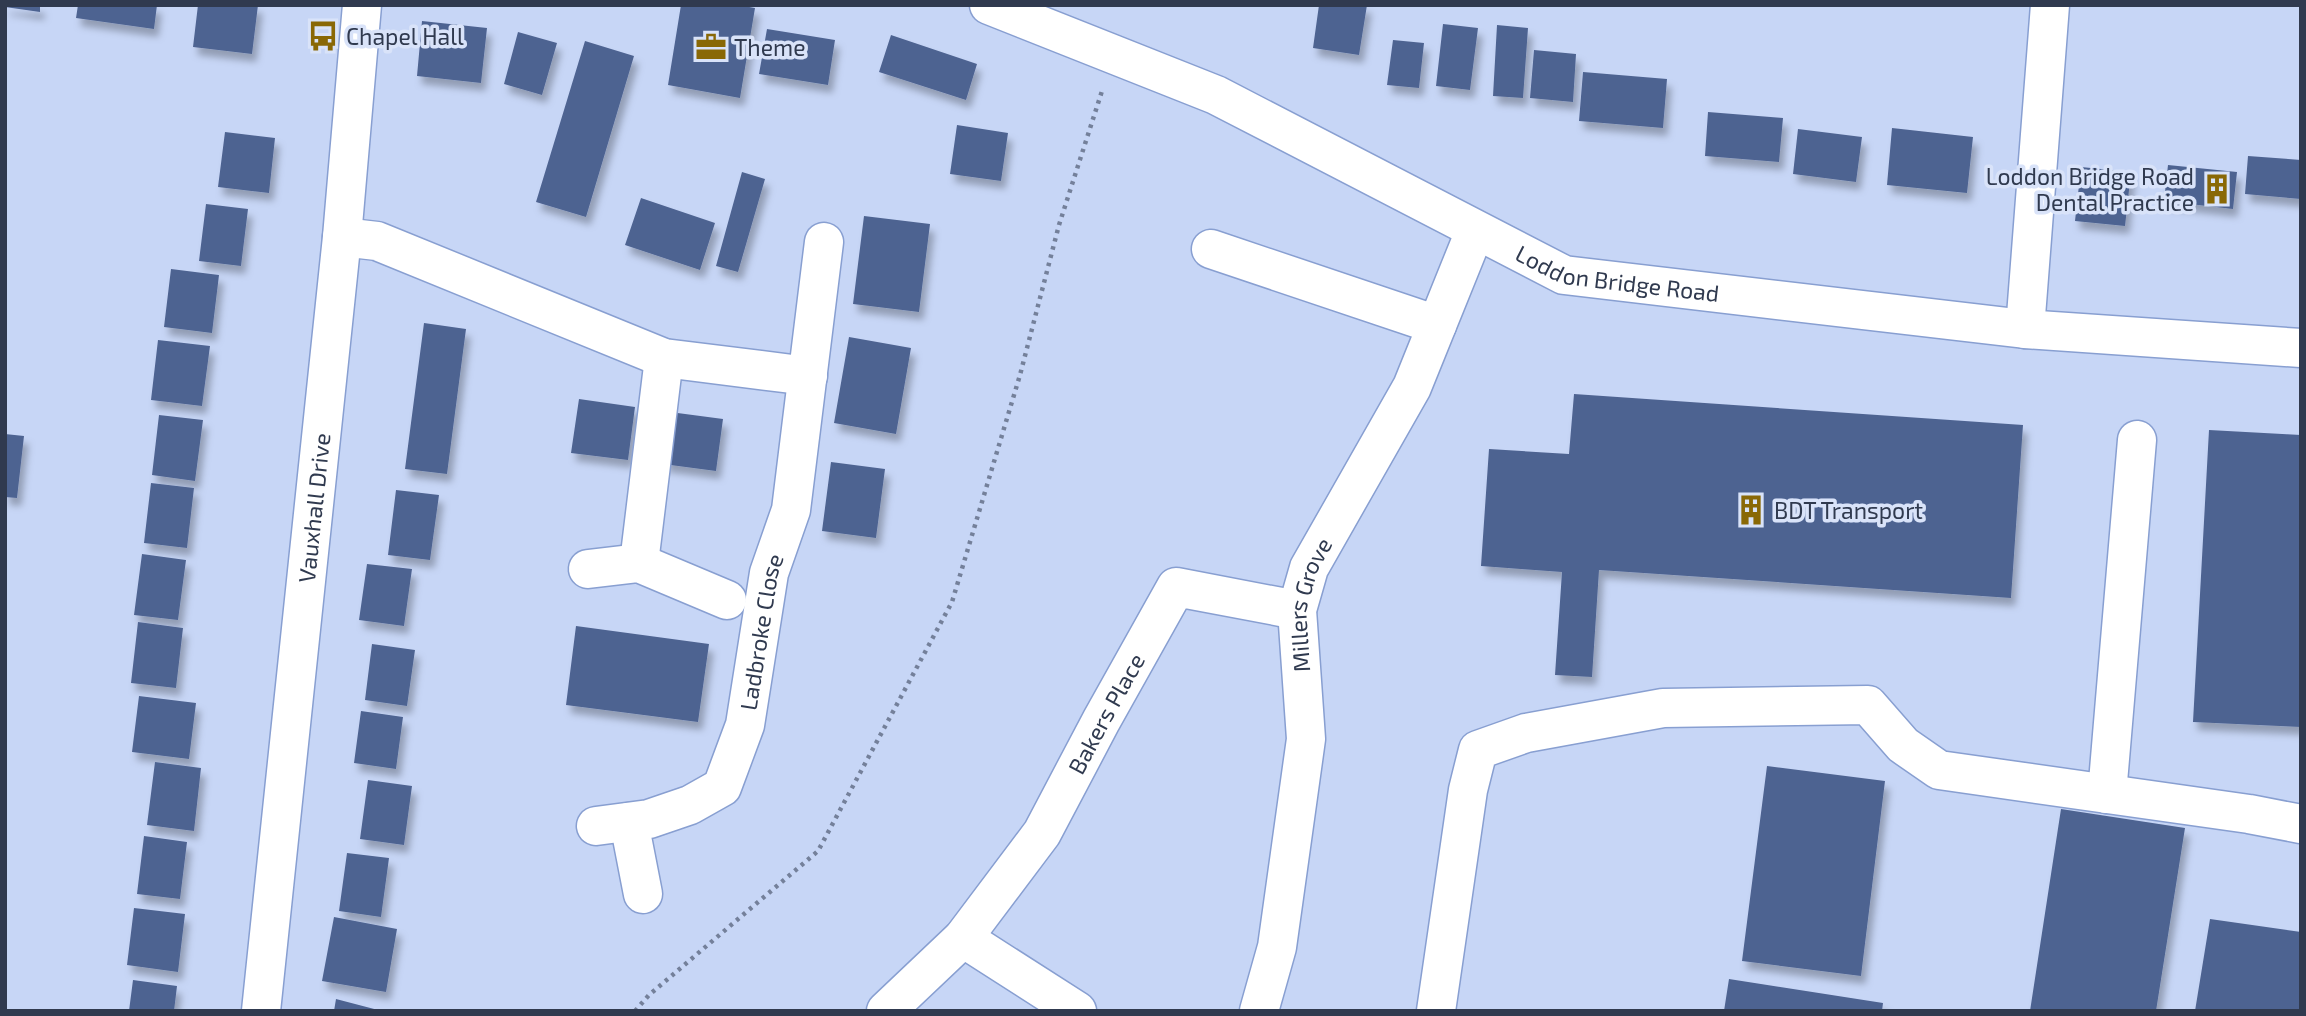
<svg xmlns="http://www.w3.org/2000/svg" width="2306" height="1016" font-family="'Exo 2',sans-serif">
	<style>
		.building { fill: #4e6391; filter: url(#shadow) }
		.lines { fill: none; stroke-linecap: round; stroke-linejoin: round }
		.minor-casing { stroke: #889fd1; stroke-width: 41 }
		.path { stroke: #74809a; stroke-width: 4.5; stroke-dasharray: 3.5 5; stroke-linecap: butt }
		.minor { stroke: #fff; stroke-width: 38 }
		.labels { text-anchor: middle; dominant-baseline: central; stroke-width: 7; stroke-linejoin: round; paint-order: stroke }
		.poi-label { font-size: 23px; fill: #303a4f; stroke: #d9e3f9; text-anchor: start }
		.street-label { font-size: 23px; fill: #303a4f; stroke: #d9e3f9 }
	</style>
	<defs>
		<filter id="shadow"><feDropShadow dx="4.5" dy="8" stdDeviation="3.5" flood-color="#0004"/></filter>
	</defs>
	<rect width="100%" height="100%" fill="#c7d6f6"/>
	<path class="building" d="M 5,5 L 40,5 L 40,12 L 5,7 Z
		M 78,5 L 157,5 L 154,29 L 76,18 Z
		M 198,5 L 258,5 L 252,54 L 193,47 Z
		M 681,5 L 738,5 L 755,8 L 740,98 L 668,85 Z
		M 1319,5 L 1367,5 L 1359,55 L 1313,48 Z
		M 422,21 L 487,28 L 481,83 L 417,76 Z
		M 1443,24 L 1478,28 L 1470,90 L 1436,86 Z
		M 1497,25 L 1528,28 L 1523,98 L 1493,96 Z
		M 767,29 L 835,40 L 828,85 L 759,74 Z
		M 518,32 L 557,43 L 542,95 L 504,84 Z
		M 891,35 L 977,64 L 966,100 L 879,72 Z
		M 1393,40 L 1424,43 L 1419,88 L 1387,85 Z
		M 585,41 L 634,56 L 586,217 L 536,202 Z
		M 1534,50 L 1576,54 L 1573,102 L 1530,98 Z
		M 1583,72 L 1667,79 L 1663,128 L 1579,121 Z
		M 1708,112 L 1783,118 L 1779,162 L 1705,156 Z
		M 957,125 L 1008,133 L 1001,181 L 950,174 Z
		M 1892,128 L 1973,137 L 1967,193 L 1887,185 Z
		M 1798,129 L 1862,137 L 1856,182 L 1793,174 Z
		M 225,132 L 275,138 L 269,193 L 218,187 Z
		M 2248,156 L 2301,160 L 2301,199 L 2245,194 Z
		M 2168,165 L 2237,172 L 2233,209 L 2164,201 Z
		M 2081,167 L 2131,172 L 2125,226 L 2075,221 Z
		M 742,172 L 765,179 L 738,272 L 716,266 Z
		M 641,198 L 715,223 L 700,270 L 625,245 Z
		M 206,204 L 248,209 L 241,266 L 199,261 Z
		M 864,216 L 930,224 L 919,312 L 853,304 Z
		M 171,269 L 219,275 L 212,333 L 164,327 Z
		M 424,323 L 466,329 L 447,474 L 405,469 Z
		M 849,337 L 911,348 L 896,434 L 834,423 Z
		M 158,340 L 210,346 L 202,406 L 151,400 Z
		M 1574,394 L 2023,425 L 2011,598 L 1599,570 L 1592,677 L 1555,675 L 1562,572 L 1481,566 L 1489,449 L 1569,454 Z
		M 579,399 L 635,407 L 628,460 L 571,453 Z
		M 670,412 L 723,419 L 716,471 L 663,464 Z
		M 159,415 L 203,420 L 195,481 L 152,475 Z
		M 2209,430 L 2301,435 L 2301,727 L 2193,722 Z
		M 5,434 L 24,436 L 17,498 L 5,497 Z
		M 831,462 L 885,469 L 876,538 L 822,531 Z
		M 151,483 L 194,488 L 187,548 L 144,543 Z
		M 396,490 L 439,495 L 430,560 L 388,555 Z
		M 142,554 L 186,560 L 178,620 L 134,615 Z
		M 367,564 L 412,569 L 404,626 L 359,620 Z
		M 138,622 L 183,628 L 176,688 L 131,683 Z
		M 576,626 L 709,644 L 698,722 L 566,705 Z
		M 372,644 L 415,650 L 407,706 L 365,700 Z
		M 139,696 L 196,703 L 189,759 L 132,752 Z
		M 361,711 L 403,717 L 396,769 L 354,763 Z
		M 155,762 L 201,768 L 194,831 L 147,825 Z
		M 1767,766 L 1885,781 L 1861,976 L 1742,961 Z
		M 368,780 L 412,786 L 404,845 L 360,839 Z
		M 2061,809 L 2185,828 L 2156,1011 L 2030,1011 Z
		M 144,836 L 187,842 L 180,899 L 137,894 Z
		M 347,853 L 389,858 L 381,917 L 339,911 Z
		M 134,908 L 185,914 L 178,972 L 127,965 Z
		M 334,917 L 397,929 L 386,992 L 322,981 Z
		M 2210,919 L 2301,932 L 2301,1011 L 2195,1011 Z
		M 1729,979 L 1883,1003 L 1882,1011 L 1724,1011 Z
		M 133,980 L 177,986 L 174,1011 L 129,1011 Z
		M 336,999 L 378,1010 L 378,1011 L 334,1011 Z"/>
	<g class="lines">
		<g class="minor-casing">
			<g id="minor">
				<path id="s1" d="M 989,5 L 1216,95 L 1564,275 L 2025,329 L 2301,348"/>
				<path d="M 342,237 L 377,241 L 664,358 L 808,376"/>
				<path d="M 1211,249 L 1437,325"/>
				<path d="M 2025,329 L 2050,5"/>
				<path d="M 639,563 L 664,358"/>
				<path d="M 588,569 L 639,563 L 727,600"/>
				<path d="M 2107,794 L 2137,440"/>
				<path d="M 629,822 L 643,894"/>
				<path id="s2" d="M 596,826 L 649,819 L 690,805 L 722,787 L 745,725 L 769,573 L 791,510 L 824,242"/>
				<path d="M 963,938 L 1077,1011"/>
				<path id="s3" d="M 261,1011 L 342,237 L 362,5"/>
				<path id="s4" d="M 886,1011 L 963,938 L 1042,833 L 1101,721 L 1176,587 L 1297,610"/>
				<path id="s5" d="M 1259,1011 L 1277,947 L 1306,739 L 1297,610 L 1309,568 L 1412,387 L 1475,231"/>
				<path d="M 1436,1011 L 1468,790 L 1478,750 L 1526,733 L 1663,708 L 1868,705 L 1903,745 L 1939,770 L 2249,814 L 2301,824"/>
			</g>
		</g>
		<path class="path" d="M 635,1011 L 649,995 L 818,851 L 952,602 L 1020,375 L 1059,225 L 1102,91"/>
		<use href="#minor" class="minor"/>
	</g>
	<defs>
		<g id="bus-bare" transform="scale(2.415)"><path d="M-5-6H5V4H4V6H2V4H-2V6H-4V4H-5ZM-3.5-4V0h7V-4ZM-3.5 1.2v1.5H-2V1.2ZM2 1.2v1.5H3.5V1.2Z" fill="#896806" stroke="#d9e3f9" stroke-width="2.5" paint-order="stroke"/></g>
		<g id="office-bare" transform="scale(2.415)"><path d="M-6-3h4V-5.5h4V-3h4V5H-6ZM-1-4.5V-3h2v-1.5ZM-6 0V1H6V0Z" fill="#896806" stroke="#d9e3f9" stroke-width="2.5" paint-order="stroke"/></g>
		<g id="building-bare" transform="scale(2.415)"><path d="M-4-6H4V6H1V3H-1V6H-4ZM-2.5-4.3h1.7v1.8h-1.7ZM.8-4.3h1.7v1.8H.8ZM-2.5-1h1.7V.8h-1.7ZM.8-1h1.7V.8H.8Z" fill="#896806" stroke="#d9e3f9" stroke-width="2.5" paint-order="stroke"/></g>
	</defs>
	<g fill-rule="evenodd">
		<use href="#bus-bare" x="323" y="36"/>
		<use href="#office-bare" x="711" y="47"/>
		<use href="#building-bare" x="2217" y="189"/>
		<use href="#building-bare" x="1751" y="510"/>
	</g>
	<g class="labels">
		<g class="poi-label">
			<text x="346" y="36">Chapel Hall</text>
			<text x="734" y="47">Theme</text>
			<text x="2194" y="176" text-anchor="end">Loddon Bridge Road<tspan x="2194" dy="26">Dental Practice</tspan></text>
			<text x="1774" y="510">BDT Transport</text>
		</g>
		<g class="street-label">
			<text stroke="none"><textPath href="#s1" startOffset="688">Loddon Bridge Road</textPath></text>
			<text stroke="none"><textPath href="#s3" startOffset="506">Vauxhall Drive</textPath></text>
			<text stroke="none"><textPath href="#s5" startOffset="413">Millers Grove</textPath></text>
			<text stroke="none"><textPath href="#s2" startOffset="294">Ladbroke Close</textPath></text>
			<text stroke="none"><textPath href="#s4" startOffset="373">Bakers Place</textPath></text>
		</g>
	</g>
	<rect width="2306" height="1016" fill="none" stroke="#303a4f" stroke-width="14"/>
</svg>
